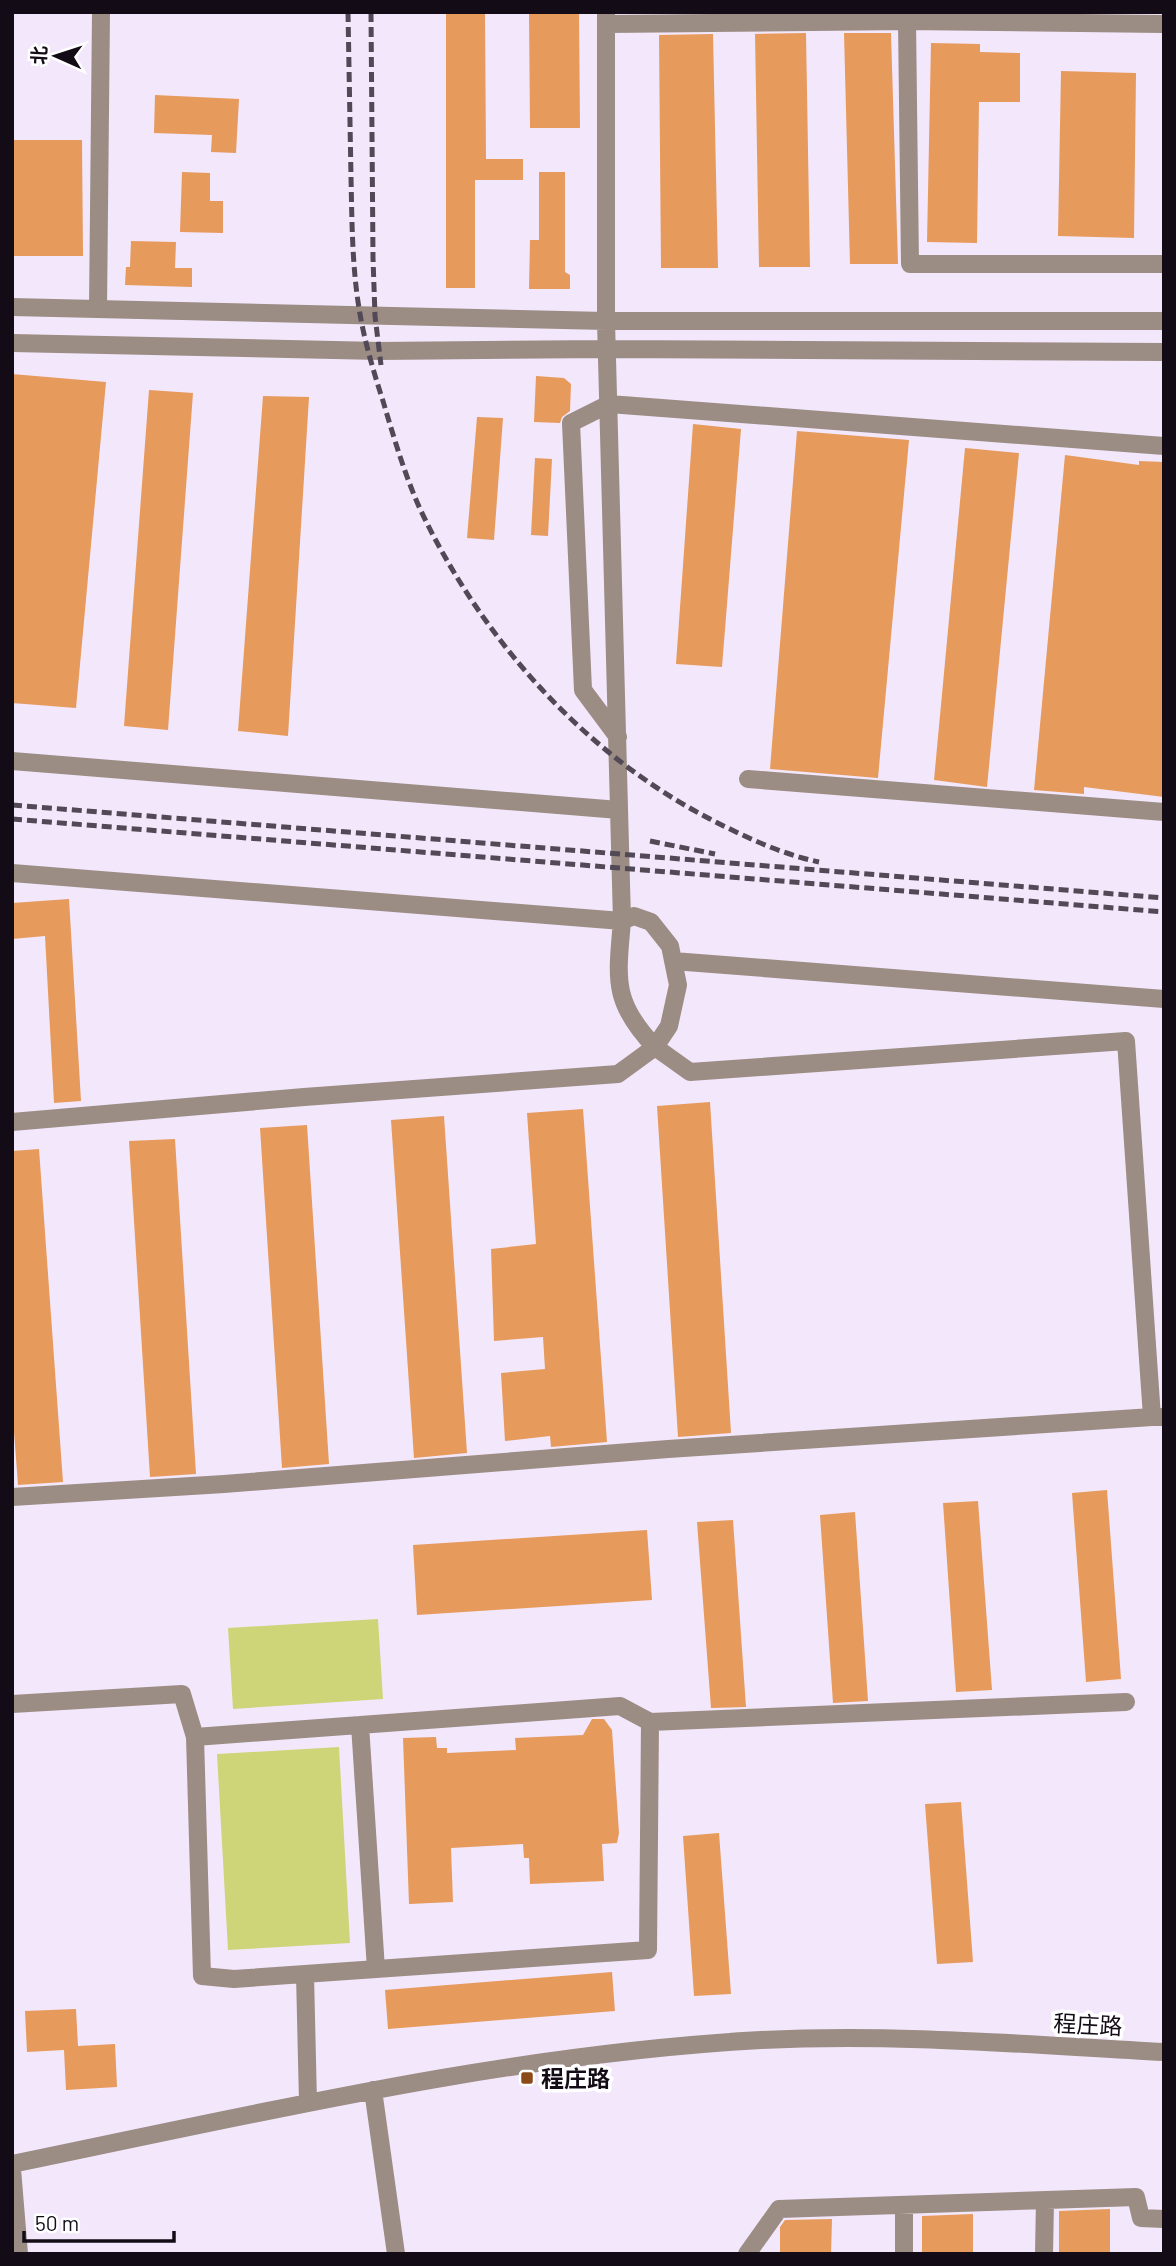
<svg xmlns="http://www.w3.org/2000/svg" width="1176" height="2266" font-family="Barlow,'Noto Sans SC',sans-serif">
	<style>
		.green { fill: #cdd578 }
		.building { fill: #e69a5c }
		.lines { fill: none; stroke-linecap: round; stroke-linejoin: round }
		.minor { stroke: #9b8c84; stroke-width: 18 }
		.rail { stroke: #524957; stroke-width: 5; stroke-dasharray: 10 5; stroke-linecap: butt }
		.poi-dot { fill: #8c4a19; stroke: #fff; stroke-width: 2.5 }
		.labels { text-anchor: middle; dominant-baseline: central; stroke-width: 7; stroke-linejoin: round; paint-order: stroke }
		.street-label { font-size: 23px; fill: #130c17; stroke: #fff }
		.poi-label { font-size: 23px; font-weight: bold; fill: #130c17; stroke: #fff; text-anchor: start }
	</style>
	<rect width="100%" height="100%" fill="#f3e7fb"/>
	<path class="green" d="M 378,1619 L 383,1699 L 233,1709 L 228,1628 Z
		M 339,1747 L 350,1943 L 228,1950 L 217,1754 Z"/>
	<path class="building" d="M 446,12 L 485,12 L 486,159 L 523,159 L 523,180 L 475,180 L 475,288 L 446,288 Z
		M 529,12 L 579,12 L 580,128 L 530,128 Z
		M 806,33 L 810,267 L 759,267 L 755,34 Z
		M 844,33 L 891,33 L 898,264 L 850,264 Z
		M 713,34 L 718,268 L 661,268 L 659,35 Z
		M 931,43 L 980,44 L 980,52 L 1020,53 L 1020,102 L 979,102 L 977,243 L 927,242 Z
		M 1061,71 L 1136,73 L 1134,238 L 1058,236 Z
		M 155,95 L 239,99 L 236,153 L 211,152 L 212,135 L 154,133 Z
		M 12,140 L 82,140 L 83,256 L 12,256 Z
		M 182,172 L 210,173 L 210,201 L 223,201 L 223,233 L 180,232 Z
		M 539,172 L 565,172 L 565,272 L 570,275 L 570,289 L 529,289 L 530,240 L 539,240 Z
		M 131,241 L 176,242 L 175,268 L 192,268 L 192,287 L 125,285 L 126,267 L 130,267 Z
		M 12,374 L 106,382 L 76,708 L 12,703 Z
		M 536,376 L 564,378 L 571,384 L 570,411 L 562,417 L 560,423 L 534,422 Z
		M 149,390 L 193,393 L 168,730 L 124,726 Z
		M 263,396 L 309,397 L 288,736 L 238,731 Z
		M 477,417 L 503,418 L 494,540 L 467,538 Z
		M 693,424 L 741,429 L 722,667 L 676,664 Z
		M 797,431 L 909,440 L 878,778 L 770,769 Z
		M 965,448 L 1019,453 L 987,787 L 934,780 Z
		M 1065,455 L 1139,465 L 1139,461 L 1164,462 L 1164,797 L 1084,787 L 1084,794 L 1034,790 Z
		M 535,458 L 552,459 L 548,536 L 531,535 Z
		M 69,899 L 81,1101 L 54,1103 L 45,936 L 12,939 L 12,903 Z
		M 710,1102 L 731,1433 L 678,1437 L 657,1106 Z
		M 583,1109 L 607,1442 L 551,1447 L 550,1436 L 505,1441 L 501,1373 L 545,1369 L 543,1337 L 494,1341 L 491,1249 L 536,1244 L 527,1113 Z
		M 444,1116 L 467,1453 L 414,1458 L 391,1120 Z
		M 307,1125 L 329,1464 L 282,1468 L 260,1128 Z
		M 175,1139 L 196,1474 L 150,1477 L 129,1141 Z
		M 39,1149 L 63,1482 L 18,1485 L 12,1405 L 12,1151 Z
		M 1107,1490 L 1121,1679 L 1086,1682 L 1072,1493 Z
		M 978,1501 L 992,1690 L 956,1692 L 943,1503 Z
		M 855,1512 L 868,1701 L 833,1703 L 820,1515 Z
		M 733,1520 L 746,1707 L 711,1708 L 697,1522 Z
		M 647,1530 L 652,1600 L 417,1615 L 413,1545 Z
		M 592,1719 L 604,1719 L 612,1730 L 619,1833 L 617,1843 L 602,1844 L 604,1881 L 530,1884 L 529,1858 L 524,1858 L 523,1844 L 451,1848 L 453,1902 L 409,1904 L 403,1738 L 436,1737 L 437,1748 L 447,1748 L 447,1753 L 516,1750 L 515,1738 L 583,1735 Z
		M 961,1802 L 973,1962 L 937,1964 L 925,1804 Z
		M 719,1833 L 731,1994 L 694,1996 L 683,1836 Z
		M 612,1972 L 615,2011 L 388,2029 L 385,1990 Z
		M 76,2009 L 78,2046 L 115,2044 L 117,2087 L 66,2090 L 64,2050 L 27,2052 L 25,2011 Z
		M 1110,2209 L 1110,2254 L 1059,2254 L 1059,2211 Z
		M 973,2214 L 973,2254 L 922,2254 L 922,2216 Z
		M 832,2219 L 831,2254 L 780,2254 L 780,2227 L 785,2220 Z"/>
	<g class="lines">
		<path class="minor" d="M 907,21 L 1164,24
			M 606,24 L 907,21 L 910,264 L 1164,264
			M 12,307 L 606,321 L 1164,321
			M 98,309 L 101,12
			M 12,343 L 379,351 L 607,349 L 1164,352
			M 618,737 L 583,690 L 571,423 L 609,404 L 1164,446
			M 12,761 L 619,810
			M 748,779 L 1164,812
			M 12,873 L 622,921 L 634,916 L 651,922 L 670,946 L 678,985 L 669,1026 L 655,1047 C 612,1002 617,979 622,921 L 606,321 L 606,12
			M 673,961 L 1164,999
			M 12,1122 L 304,1097 L 618,1074 L 655,1047 L 690,1072 L 1126,1041 L 1152,1417 L 1164,1417
			M 12,1497 L 224,1484 L 668,1449 L 1152,1417
			M 12,1704 L 182,1694 L 195,1737 L 202,1976 L 234,1979 L 648,1950 L 650,1722 L 1126,1702
			M 360,1725 L 376,1969
			M 195,1737 L 620,1706 L 650,1722
			M 305,1974 L 308,2103
			M 373,2090 L 396,2254
			M 12,2164 C 260,2113 508,2054 761,2040 C 895,2033 1030,2045 1164,2052
			M 12,2169 L 19,2254
			M 747,2254 L 779,2209 L 1136,2197 L 1141,2218 L 1164,2219
			M 904,2254 L 904,2205
			M 1044,2254 L 1045,2200"/>
		<path class="rail" d="M 348,12 C 349,67 350,122 351,177 C 352,223 352,269 360,314 C 365,343 374,373 383,401 C 394,438 405,476 421,511 C 482,639 584,754 710,819 C 745,837 781,854 819,862
			M 371,12 L 373,258 L 375,316 L 381,365
			M 12,805 L 1164,898
			M 12,819 L 1164,912
			M 650,841 L 715,854"/>
	</g>
	<rect class="poi-dot" x="520" y="2071" width="14" height="14" rx="3.5"/>
	<g class="labels">
		<g class="street-label">
			<text transform="translate(1088 2024) rotate(3)">程庄路</text>
		</g>
		<g class="poi-label">
			<text x="541" y="2078">程庄路</text>
		</g>
	</g>
	<rect width="1176" height="2266" fill="none" stroke="#130c17" stroke-width="28"/>
	<g transform="translate(56 56) rotate(273)" stroke="#ffffff" stroke-width="5" paint-order="stroke">
	<path d="M0-5L12 26L0 18L-12 26Z" fill="#130c17"/>
	<text y="-10" font-size="19" font-weight="bold" text-anchor="middle" fill="#130c17">北</text>
	</g>
	<path d="M24 2231v10h150v-10" fill="none" stroke="#130c17" stroke-width="3.5"/>
	<text x="35" y="2231" font-size="21" fill="#130c17" stroke="#ffffff" stroke-width="5" paint-order="stroke">50 m</text>
</svg>
